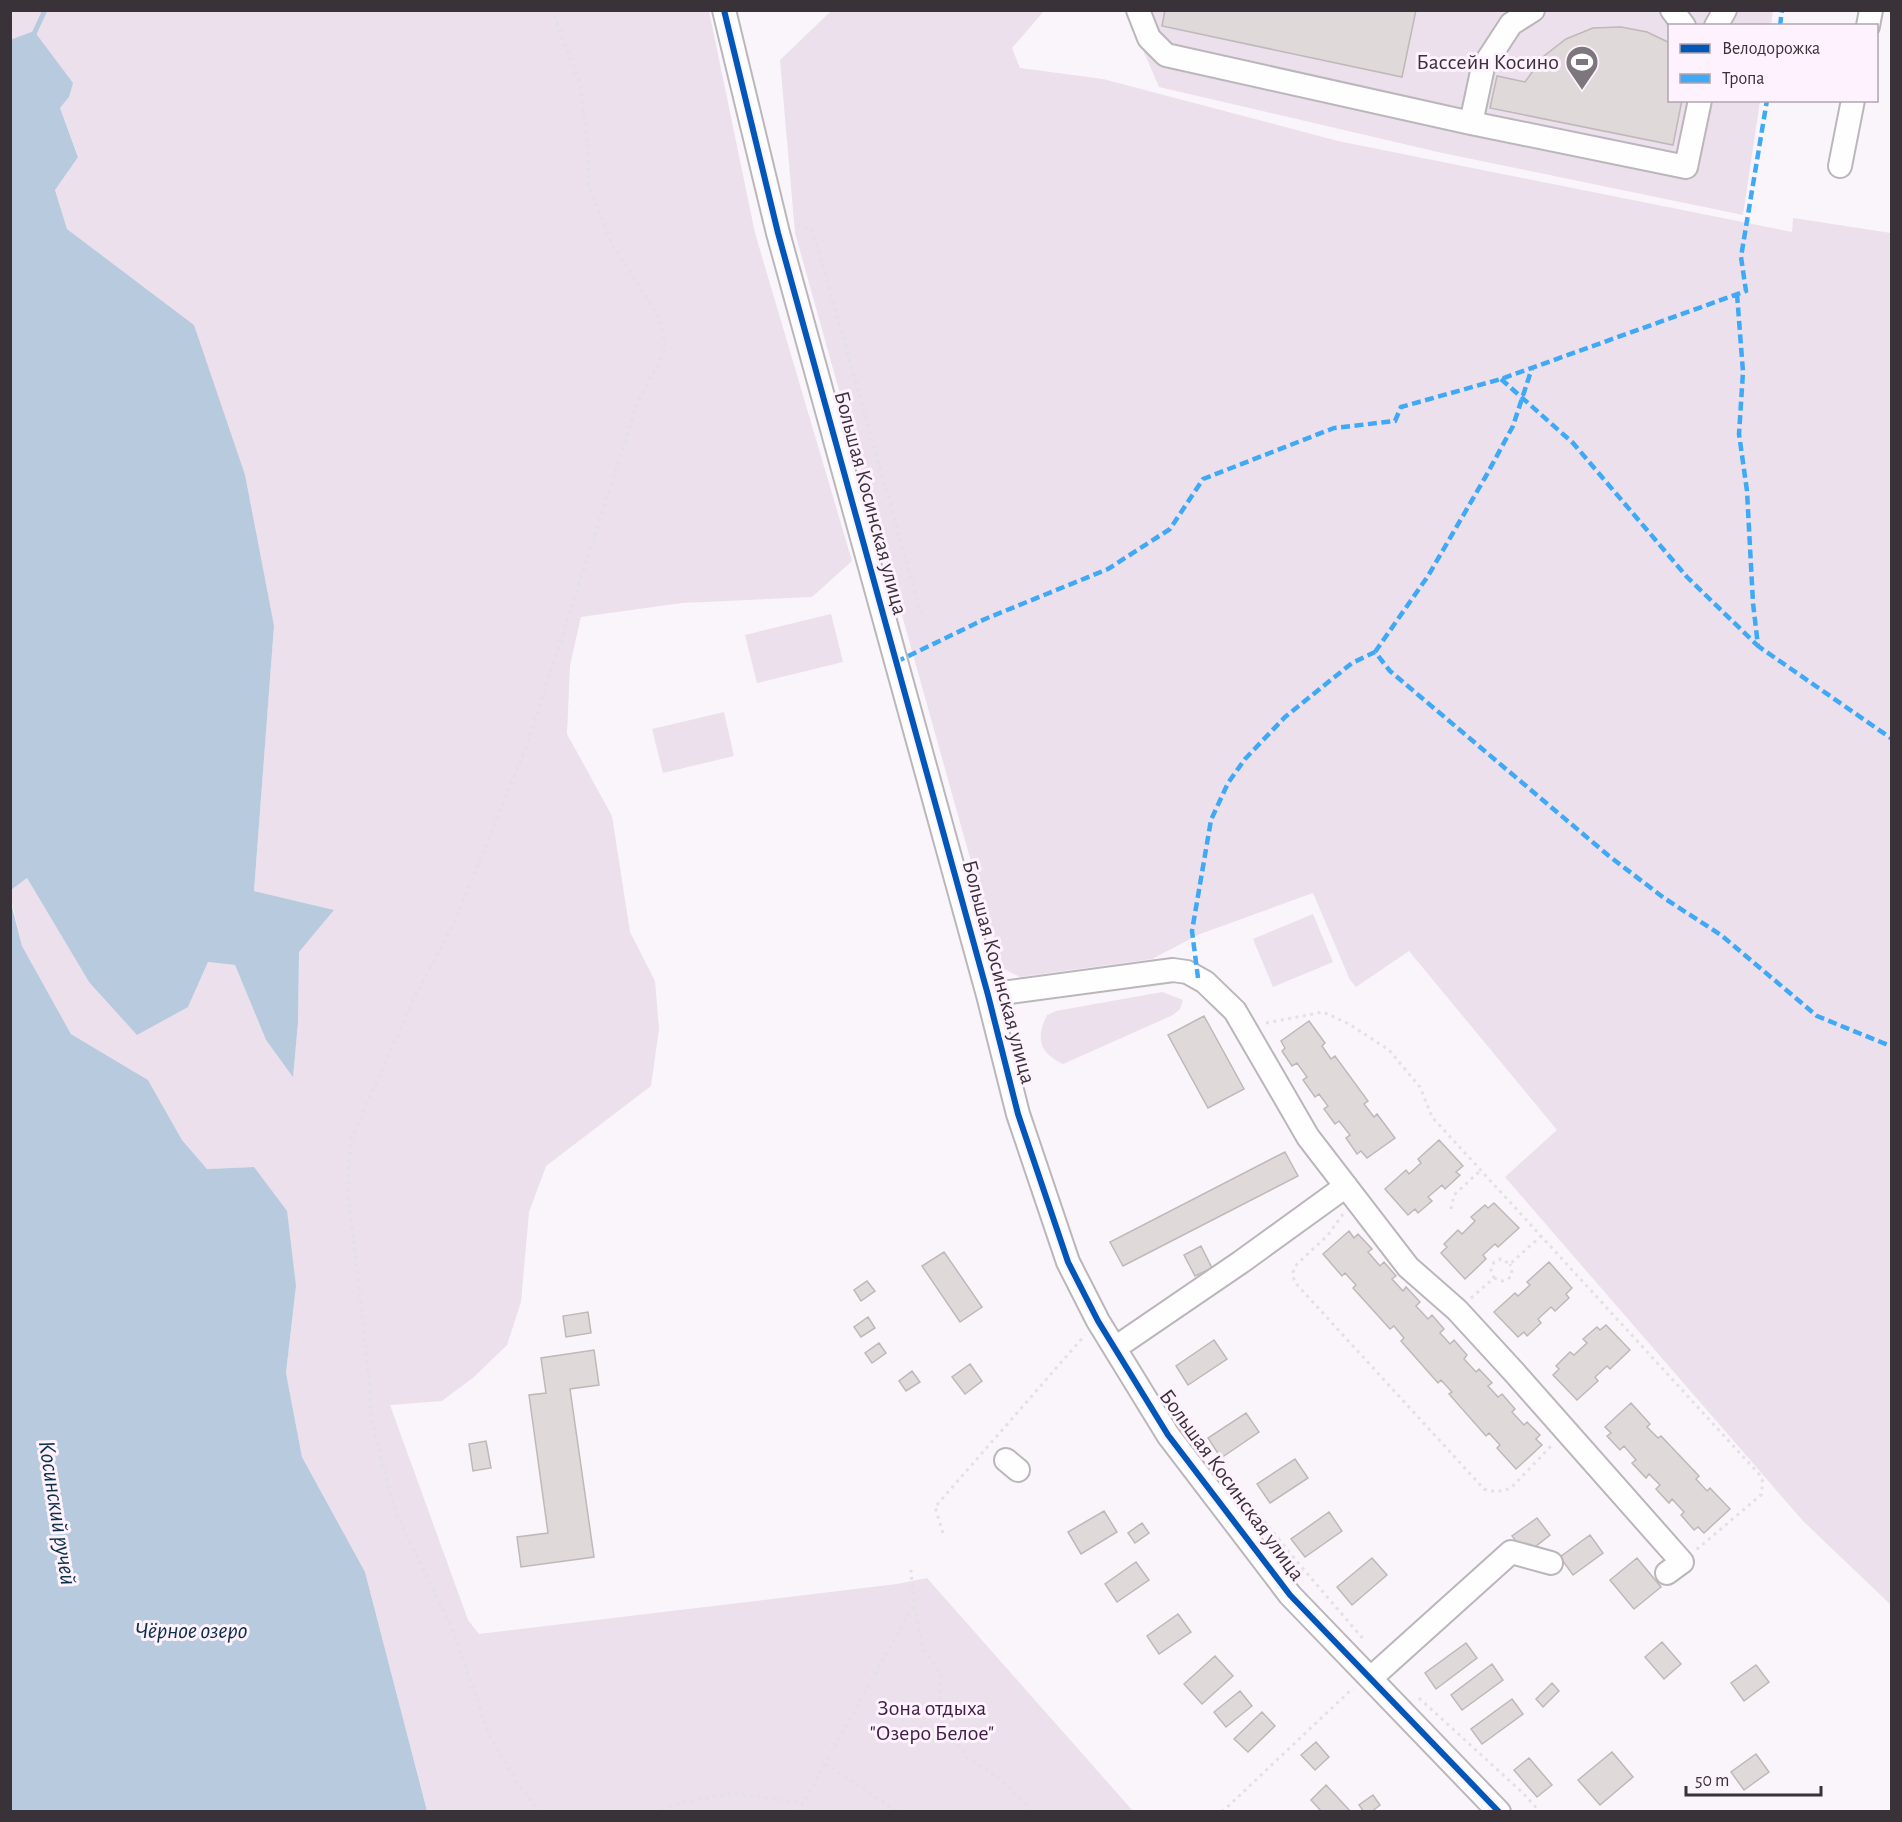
<svg xmlns="http://www.w3.org/2000/svg" width="1902" height="1822" font-family="'Alegreya Sans',sans-serif">
	<style>
		.green { fill: #ebe0ec }
		.water { fill: #b8cadd }
		.lines { fill: none; stroke-linecap: round; stroke-linejoin: round }
		.stream { stroke: #b8cadd; stroke-width: 5 }
		.building { fill: #e0d9da; stroke: #bfb8b9; stroke-width: 1.5 }
		.minor-casing { stroke: #bbb6bb; stroke-width: 26 }
		.path { stroke: #e3e1e3; stroke-width: 3; stroke-dasharray: 3 4.5; stroke-linecap: butt }
		.minor { stroke: #fefefe; stroke-width: 22 }
		.quiet { stroke: #3fa9f5; stroke-width: 4.5; stroke-dasharray: 9 4.5; stroke-linecap: butt }
		.cycleway-casing { stroke: #fdf2fd; stroke-width: 10 }
		.cycleway { stroke: #0057b8; stroke-width: 6 }
		.labels { text-anchor: middle; dominant-baseline: central; stroke-width: 6; stroke-linejoin: round; paint-order: stroke }
		.poi-label { font-size: 22px; fill: #393239; stroke: #fdf2fd; text-anchor: end }
		.street-label { font-size: 22px; fill: #393239; stroke: #fdf2fd }
		.park-label { font-size: 22px; fill: #401e43; stroke: #fdf2fd }
		.water-label { font-size: 24px; font-style: italic; fill: #0c304a; stroke: #fdf2fd }
	</style>
	<rect width="100%" height="100%" fill="#faf5fa"/>
	<path class="green" d="M 11,10 L 709,11 L 755,233 L 852,561 L 812,597 L 682,603 L 581,617 L 570,665 L 567,734 L 612,816 L 630,932 L 655,981 L 659,1029 L 651,1086 L 546,1166 L 529,1212 L 521,1302 L 507,1345 L 474,1377 L 442,1401 L 390,1405 L 468,1620 L 479,1634 L 897,1584 L 927,1578 L 1133,1811 L 427,1811 L 365,1572 L 302,1457 L 286,1373 L 296,1286 L 254,1167 L 207,1169 L 182,1140 L 148,1080 L 71,1034 L 22,946 L 11,899 L 11,890 L 27,878 L 89,982 L 188,1007 L 208,962 L 235,965 L 266,1040 L 293,1076 L 298,1023 L 299,952 L 334,910 L 254,891 L 274,626 L 194,325 L 67,229 L 55,190 L 78,156 L 60,108 L 69,97 L 34,31 L 11,40 Z
		M 831,11 L 1044,11 L 1012,48 L 1020,68 L 1103,79 L 1338,141 L 1792,232 L 1793,218 L 1891,233 L 1891,1605 L 1803,1521 L 1505,1177 L 1557,1130 L 1409,951 L 1356,987 L 1350,980 L 1313,893 L 1200,934 L 1152,959 L 1020,977 L 1004,969 L 982,901 L 795,233 L 780,60 Z
		M 1126,11 L 1773,11 L 1771,25 L 1670,26 L 1670,100 L 1760,101 L 1743,215 L 1438,152 L 1159,87 Z
		M 831,614 L 843,662 L 757,683 L 745,635 Z
		M 724,712 L 734,756 L 663,773 L 652,729 Z
		M 1313,914 L 1333,962 L 1273,987 L 1253,939 Z
		M 1162,992 L 1183,1000 L 1180,1009 L 1173,1015 L 1063,1064 C 1038,1052 1036,1038 1047,1015 L 1056,1011 Z"/>
	<path class="water" d="M 34,31 L 73,83 L 69,97 L 60,108 L 78,157 L 55,190 L 67,229 L 194,325 L 245,475 L 274,626 L 254,891 L 334,910 L 299,952 L 298,1023 L 293,1077 L 266,1040 L 235,965 L 208,962 L 188,1007 L 137,1035 L 89,982 L 27,878 L 11,890 L 10,40 Z
		M 10,899 L 22,946 L 71,1034 L 148,1080 L 182,1140 L 207,1169 L 254,1167 L 287,1211 L 296,1286 L 286,1373 L 302,1457 L 365,1572 L 427,1811 L 11,1811 Z"/>
	<g class="lines">
		<path class="stream" d="M 33,36 L 45,10"/>
	</g>
	<path class="building" d="M 1165,10 L 1416,10 L 1402,77 L 1162,26 Z
		M 1621,27 L 1647,32 L 1670,43 L 1670,100 L 1682,100 L 1673,145 L 1490,108 L 1497,76 L 1525,82 L 1544,56 L 1566,39 L 1593,28 Z
		M 1204,1016 L 1244,1089 L 1208,1108 L 1168,1035 Z
		M 1309,1021 L 1325,1043 L 1322,1046 L 1331,1059 L 1335,1056 L 1368,1101 L 1364,1104 L 1374,1117 L 1377,1114 L 1395,1138 L 1367,1158 L 1361,1151 L 1357,1154 L 1346,1138 L 1350,1135 L 1339,1121 L 1335,1124 L 1324,1109 L 1328,1106 L 1319,1094 L 1315,1097 L 1303,1080 L 1307,1077 L 1297,1063 L 1292,1066 L 1282,1051 L 1285,1048 L 1281,1041 Z
		M 1439,1140 L 1463,1166 L 1456,1172 L 1460,1175 L 1445,1189 L 1442,1185 L 1428,1197 L 1432,1201 L 1418,1213 L 1415,1209 L 1408,1215 L 1385,1189 L 1406,1170 L 1409,1174 L 1421,1163 L 1418,1159 Z
		M 1285,1152 L 1298,1176 L 1123,1266 L 1110,1242 Z
		M 1494,1203 L 1519,1228 L 1498,1247 L 1495,1244 L 1483,1255 L 1486,1259 L 1465,1279 L 1441,1253 L 1447,1247 L 1444,1244 L 1458,1230 L 1462,1234 L 1475,1221 L 1471,1217 L 1485,1205 L 1488,1208 Z
		M 1349,1231 L 1354,1238 L 1358,1234 L 1372,1249 L 1368,1252 L 1380,1266 L 1384,1262 L 1396,1276 L 1392,1279 L 1403,1291 L 1406,1287 L 1420,1302 L 1416,1306 L 1428,1319 L 1432,1315 L 1444,1329 L 1440,1333 L 1450,1344 L 1454,1340 L 1467,1355 L 1464,1359 L 1476,1372 L 1479,1369 L 1492,1383 L 1488,1386 L 1498,1397 L 1502,1394 L 1515,1409 L 1512,1412 L 1524,1425 L 1527,1422 L 1540,1435 L 1536,1439 L 1542,1445 L 1516,1469 L 1497,1448 L 1500,1445 L 1489,1433 L 1486,1436 L 1449,1394 L 1452,1392 L 1441,1380 L 1438,1383 L 1401,1341 L 1404,1338 L 1394,1326 L 1390,1329 L 1353,1288 L 1356,1285 L 1345,1273 L 1342,1276 L 1323,1254 Z
		M 1201,1246 L 1212,1268 L 1195,1276 L 1184,1255 Z
		M 944,1252 L 982,1307 L 960,1322 L 922,1266 Z
		M 1549,1262 L 1572,1288 L 1566,1294 L 1569,1298 L 1555,1311 L 1551,1307 L 1538,1319 L 1541,1323 L 1527,1336 L 1524,1332 L 1518,1337 L 1494,1312 L 1515,1293 L 1518,1296 L 1530,1285 L 1527,1282 Z
		M 867,1281 L 875,1291 L 861,1301 L 854,1290 Z
		M 588,1312 L 591,1333 L 566,1337 L 563,1316 Z
		M 868,1317 L 875,1328 L 861,1337 L 854,1327 Z
		M 1606,1325 L 1630,1350 L 1610,1369 L 1607,1366 L 1595,1377 L 1598,1381 L 1577,1400 L 1553,1375 L 1559,1369 L 1556,1366 L 1570,1352 L 1574,1355 L 1587,1343 L 1583,1339 L 1597,1327 L 1600,1330 Z
		M 1214,1340 L 1227,1359 L 1188,1385 L 1176,1366 Z
		M 879,1343 L 886,1353 L 872,1363 L 865,1353 Z
		M 594,1350 L 599,1385 L 570,1389 L 594,1557 L 521,1567 L 517,1537 L 548,1533 L 529,1395 L 546,1393 L 541,1358 Z
		M 970,1364 L 982,1381 L 965,1394 L 952,1377 Z
		M 912,1371 L 920,1382 L 906,1391 L 899,1381 Z
		M 1631,1403 L 1650,1424 L 1647,1427 L 1658,1438 L 1661,1436 L 1699,1476 L 1696,1479 L 1707,1491 L 1710,1488 L 1730,1509 L 1704,1533 L 1698,1527 L 1694,1530 L 1681,1515 L 1684,1512 L 1672,1499 L 1669,1503 L 1656,1489 L 1660,1485 L 1649,1474 L 1646,1478 L 1632,1463 L 1636,1460 L 1624,1446 L 1620,1450 L 1607,1436 L 1611,1433 L 1605,1427 Z
		M 1246,1413 L 1259,1432 L 1221,1458 L 1208,1438 Z
		M 486,1441 L 491,1468 L 473,1471 L 469,1444 Z
		M 1295,1459 L 1308,1478 L 1270,1503 L 1257,1484 Z
		M 1104,1511 L 1117,1532 L 1081,1554 L 1068,1532 Z
		M 1329,1512 L 1342,1531 L 1305,1557 L 1291,1539 Z
		M 1537,1518 L 1550,1535 L 1526,1554 L 1512,1536 Z
		M 1142,1523 L 1149,1533 L 1135,1543 L 1128,1533 Z
		M 1590,1535 L 1603,1553 L 1573,1575 L 1560,1557 Z
		M 1372,1558 L 1387,1575 L 1352,1605 L 1337,1587 Z
		M 1637,1558 L 1661,1587 L 1634,1609 L 1610,1580 Z
		M 1136,1562 L 1149,1580 L 1117,1602 L 1105,1584 Z
		M 1178,1614 L 1191,1632 L 1159,1654 L 1147,1636 Z
		M 1662,1642 L 1681,1664 L 1664,1679 L 1645,1657 Z
		M 1466,1643 L 1477,1658 L 1436,1689 L 1425,1673 Z
		M 1215,1656 L 1233,1676 L 1202,1704 L 1184,1684 Z
		M 1492,1664 L 1503,1680 L 1462,1710 L 1451,1695 Z
		M 1756,1665 L 1769,1682 L 1744,1701 L 1731,1683 Z
		M 1552,1683 L 1559,1691 L 1543,1707 L 1536,1699 Z
		M 1240,1691 L 1252,1706 L 1226,1727 L 1214,1712 Z
		M 1512,1699 L 1523,1714 L 1482,1744 L 1471,1729 Z
		M 1262,1712 L 1275,1726 L 1248,1752 L 1234,1739 Z
		M 1316,1742 L 1329,1757 L 1315,1770 L 1301,1755 Z
		M 1612,1752 L 1633,1777 L 1600,1805 L 1578,1780 Z
		M 1756,1754 L 1769,1772 L 1744,1790 L 1731,1772 Z
		M 1529,1758 L 1552,1785 L 1537,1797 L 1514,1770 Z
		M 1326,1785 L 1351,1812 L 1322,1812 L 1311,1800 Z
		M 1373,1795 L 1380,1805 L 1371,1812 L 1364,1812 L 1359,1805 Z"/>
	<g class="lines">
		<g class="minor-casing">
			<path id="minor" d="M 724,10 L 778,233 L 988,995 L 1018,1114 L 1068,1262 L 1098,1321 L 1168,1435 L 1290,1595 L 1499,1812
				M 1138,10 L 1149,38 L 1166,55 L 1471,123
				M 1533,10 L 1511,24 L 1483,67 L 1471,123 L 1686,167 L 1700,100
				M 1672,10 L 1684,26
				M 1716,26 L 1725,10
				M 1868,26 L 1871,10
				M 1840,166 L 1853,100
				M 988,995 L 1173,970 L 1187,972 L 1205,982 L 1235,1011 L 1308,1137 L 1408,1267 L 1457,1310 L 1514,1372 L 1682,1562 L 1667,1573
				M 1115,1348 L 1241,1262 L 1346,1186
				M 1006,1460 L 1018,1470
				M 1371,1678 L 1511,1552 L 1551,1563"/>
		</g>
		<path class="path" d="M 797,225 L 813,231 L 923,620
			M 1266,1023 L 1323,1012 L 1349,1024 L 1389,1050 L 1420,1087 L 1432,1117 L 1759,1474 L 1763,1482 L 1761,1495 L 1696,1550
			M 1451,1209 L 1454,1195 L 1481,1170
			M 1343,1214 L 1328,1235 L 1297,1264 L 1293,1272 L 1294,1280 L 1299,1287 L 1484,1489 C 1494,1492 1501,1492 1511,1488 L 1552,1445
			M 1494,1278 L 1503,1281 L 1511,1277 L 1512,1268 L 1510,1264
			M 1471,1298 L 1494,1278 L 1491,1270 L 1494,1262 L 1501,1259 L 1510,1264 L 1541,1236
			M 1212,1457 L 1299,1564 L 1365,1641
			M 943,1533 L 935,1507 L 1085,1335
			M 914,1606 L 923,1648 L 941,1675 L 939,1711 L 946,1729 L 968,1758 L 997,1776 L 1028,1807 L 1029,1812
			M 1419,1698 L 1524,1794 L 1540,1812
			M 825,1764 L 899,1812
			M 541,1812 L 518,1785 L 490,1737 L 452,1628 L 396,1513 L 371,1419 L 369,1379 L 347,1182 L 352,1137 L 416,994 L 454,923 L 527,745 L 637,404 L 665,350 L 664,334 L 658,315 L 613,246 L 587,181 L 588,150 L 580,84 L 552,10
			M 655,1812 L 676,1804 L 733,1793 L 803,1803
			M 798,1812 L 914,1604 L 911,1570
			M 1222,1812 L 1353,1688"/>
		<use href="#minor" class="minor"/>
		<path class="quiet" d="M 1780,26 L 1782,10
			M 1737,294 L 1743,372 L 1739,434 L 1747,491 L 1753,603 L 1758,646 L 1892,739
			M 1501,379 L 1573,443 L 1687,577 L 1758,646
			M 1375,652 L 1428,576 L 1486,476 L 1513,426 L 1532,368
			M 896,662 L 985,619 L 1108,569 L 1170,529 L 1203,479 L 1334,428 L 1395,421 L 1401,407 L 1501,379 L 1746,291 L 1741,257 L 1767,100
			M 1198,978 L 1192,931 L 1211,820 L 1228,783 L 1245,759 L 1285,717 L 1352,663 L 1375,652 L 1390,671 L 1609,856 L 1664,898 L 1721,935 L 1817,1016 L 1888,1045 L 1892,1045"/>
		<g class="cycleway-casing">
			<path id="cycleway" d="M 724,10 L 778,233 L 988,995 L 1018,1114 L 1068,1262 L 1098,1321 L 1168,1435 L 1290,1595 L 1499,1812"/>
		</g>
		<use href="#cycleway" class="cycleway"/>
	</g>
	<defs>
		<g id="stadium-pin" transform="scale(1.725)"><path d="M0 17L-7.5 6A9.5 9.5 0 1 1 7.5 6Z" fill="#7d767d" stroke="#fdf2fd"/><path d="M0-5a6.5 5 0 1 0 0 10a6.5 5 0 1 0 0-10ZM-3.5-1.8h7v3.6h-7Z" fill="#fff"/></g>
	</defs>
	<g fill-rule="evenodd">
		<use href="#stadium-pin" x="1582" y="62"/>
	</g>
	<g class="labels">
		<g class="poi-label">
			<text x="1559" y="62">Бассейн Косино</text>
		</g>
		<g class="street-label">
			<text transform="translate(871 503) rotate(75)">Большая Косинская улица</text>
			<text transform="translate(999 972) rotate(75)">Большая Косинская улица</text>
			<text transform="translate(1232 1485) rotate(54)">Большая Косинская улица</text>
		</g>
		<g class="park-label">
			<text x="932" y="1708">Зона отдыха<tspan x="932" dy="25">"Озеро Белое"</tspan></text>
		</g>
		<g class="water-label">
			<text transform="translate(57 1513) rotate(81)">Косинский ручей</text>
			<text x="191" y="1631">Чёрное озеро</text>
		</g>
	</g>
	<rect width="1902" height="1822" fill="none" stroke="#393239" stroke-width="24"/>
	<rect x="1668" y="24" width="210" height="78" fill="#fdf2fd" stroke="#afa5af" stroke-width="1.5"/>
	<rect x="1680" y="44" width="30" height="9" fill="#0057b8" stroke="#afa5af" stroke-width="1.5"/>
	<text x="1722" y="54" font-size="18" fill="#393239">Велодорожка</text>
	<rect x="1680" y="74" width="30" height="9" fill="#3fa9f5" stroke="#afa5af" stroke-width="1.5"/>
	<text x="1722" y="84" font-size="18" fill="#393239">Тропа</text>
	<path d="M1686 1786v9h135v-9" fill="none" stroke="#393239" stroke-width="3"/>
	<text x="1695" y="1786" font-size="18" fill="#393239" stroke="#fdf2fd" stroke-width="4.5" paint-order="stroke">50 m</text>
</svg>
